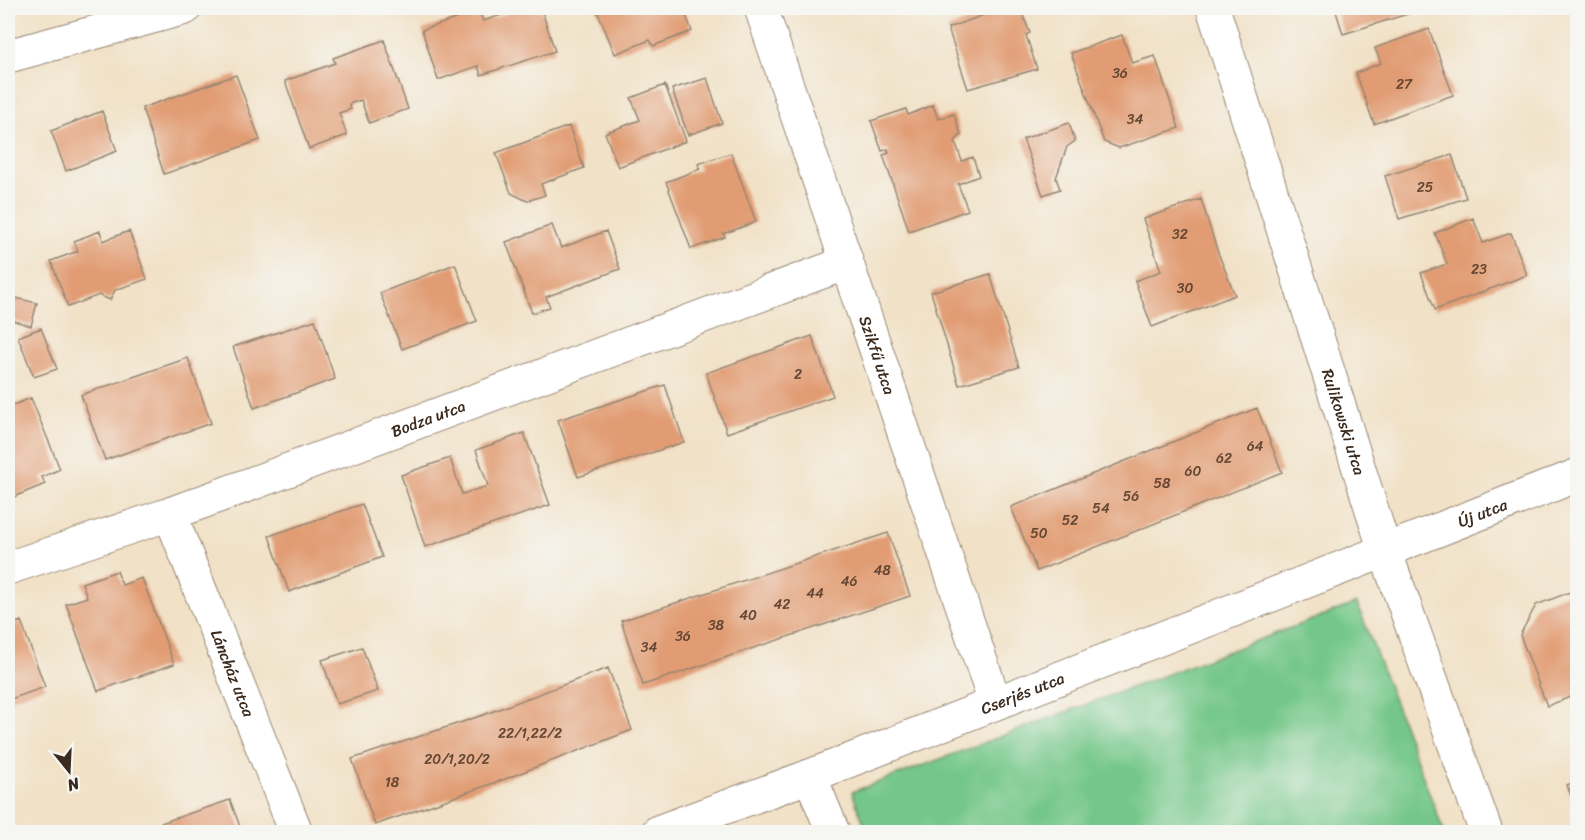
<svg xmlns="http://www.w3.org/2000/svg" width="1585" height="840" font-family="Sriracha,sans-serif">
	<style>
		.green { fill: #75c789; stroke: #587854; stroke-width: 1.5 }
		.building { fill: #e19c73 }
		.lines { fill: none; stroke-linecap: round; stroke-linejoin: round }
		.minor-casing { stroke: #968672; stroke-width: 35 }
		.minor { stroke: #fff; stroke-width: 33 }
		.labels { text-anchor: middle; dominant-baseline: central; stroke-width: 4.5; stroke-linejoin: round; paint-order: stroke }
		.number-label { font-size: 14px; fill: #644633 }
		.street-label { font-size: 16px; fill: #3b2a1e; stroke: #f6f6f2 }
	</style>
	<rect width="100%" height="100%" fill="#f6f6f2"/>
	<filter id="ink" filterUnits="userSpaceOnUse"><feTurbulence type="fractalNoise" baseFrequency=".0167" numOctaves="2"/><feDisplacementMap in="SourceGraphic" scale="12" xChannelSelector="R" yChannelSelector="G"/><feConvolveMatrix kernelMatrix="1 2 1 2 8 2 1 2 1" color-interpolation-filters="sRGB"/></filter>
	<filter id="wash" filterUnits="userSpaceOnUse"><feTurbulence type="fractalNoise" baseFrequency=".008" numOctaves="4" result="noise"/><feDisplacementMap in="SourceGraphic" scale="24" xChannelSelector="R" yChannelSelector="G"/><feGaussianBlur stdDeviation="1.35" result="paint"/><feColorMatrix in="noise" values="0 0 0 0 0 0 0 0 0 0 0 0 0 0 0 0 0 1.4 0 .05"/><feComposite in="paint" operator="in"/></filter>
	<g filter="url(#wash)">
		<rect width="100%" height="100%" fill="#f1e1c6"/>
		<path class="green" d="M 1357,603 L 1444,832 L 867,832 L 852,792 Z"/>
		<g id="blocks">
			<path class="building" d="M 523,8 L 541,8 L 555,51 L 481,75 L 478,66 L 438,80 L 422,30 L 479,11 L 483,21 Z
				M 596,8 L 683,8 L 692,31 L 653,46 L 650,40 L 615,54 Z
				M 1003,8 L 1020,8 L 1030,33 L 1026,35 L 1037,69 L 968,89 L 948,28 Z
				M 1335,8 L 1413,8 L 1414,12 L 1343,34 Z
				M 1429,29 L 1453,95 L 1374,124 L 1356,73 L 1381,63 L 1375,48 Z
				M 1122,35 L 1132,63 L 1155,56 L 1179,128 L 1119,148 L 1104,142 L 1071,53 Z
				M 384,40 L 408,109 L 369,123 L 361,100 L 349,104 L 351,109 L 339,113 L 347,135 L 309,149 L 285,81 L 335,63 L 333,58 Z
				M 236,75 L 260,140 L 164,174 L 142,108 Z
				M 707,78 L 722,123 L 688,135 L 672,89 Z
				M 665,85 L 686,141 L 618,167 L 605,133 L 640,120 L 631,98 Z
				M 933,105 L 938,119 L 954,114 L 961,135 L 955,141 L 962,161 L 973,157 L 979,176 L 958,184 L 968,210 L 909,231 L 883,155 L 889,153 L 888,149 L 882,151 L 871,121 L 906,109 L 908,115 Z
				M 102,111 L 117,151 L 66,171 L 51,131 Z
				M 1069,123 L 1075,141 L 1067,147 L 1056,178 L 1060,189 L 1043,195 L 1023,139 Z
				M 569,126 L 584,168 L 541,184 L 545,195 L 527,201 L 511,193 L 496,153 Z
				M 731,153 L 756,222 L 723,234 L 725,237 L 691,249 L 666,182 L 700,169 L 698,164 Z
				M 1452,155 L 1466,198 L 1399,219 L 1385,176 Z
				M 1201,199 L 1217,250 L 1235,295 L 1152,327 L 1135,281 L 1161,271 L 1143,219 Z
				M 1473,218 L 1483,243 L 1511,233 L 1527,275 L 1435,310 L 1421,273 L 1447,264 L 1435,233 Z
				M 552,225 L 561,248 L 606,231 L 620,269 L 546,297 L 550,307 L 532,313 L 506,242 Z
				M 100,231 L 103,241 L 129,231 L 147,279 L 115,290 L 110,300 L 99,295 L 68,307 L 51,261 L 78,251 L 74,241 Z
				M 455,264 L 477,321 L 402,349 L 380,293 Z
				M 990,274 L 1019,367 L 959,385 L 931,292 Z
				M 11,297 L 37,303 L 31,326 L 8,319 L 8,312 Z
				M 315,320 L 335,379 L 254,408 L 233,347 Z
				M 41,328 L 57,369 L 34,377 L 18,337 Z
				M 812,336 L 833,396 L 727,433 L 706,373 Z
				M 188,358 L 211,423 L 105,460 L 81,395 Z
				M 665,385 L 684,442 L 578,477 L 558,420 Z
				M 31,398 L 60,469 L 42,477 L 45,484 L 9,499 L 8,496 L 8,407 Z
				M 1257,408 L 1282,472 L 1037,571 L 1011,507 Z
				M 524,433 L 550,505 L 425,547 L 401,475 L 450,458 L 462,494 L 488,486 L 476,450 Z
				M 362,504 L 382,557 L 289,592 L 269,536 Z
				M 888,533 L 910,596 L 643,685 L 621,621 Z
				M 117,571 L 122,585 L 142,578 L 174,664 L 98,691 L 66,604 L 87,597 L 82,583 Z
				M 1578,589 L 1578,694 L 1547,706 L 1520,635 L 1536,605 Z
				M 21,621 L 45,687 L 8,700 L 8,626 Z
				M 362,647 L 378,691 L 337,704 L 322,660 Z
				M 608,668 L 632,730 L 505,779 L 375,825 L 352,759 L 483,715 Z
				M 1577,781 L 1577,811 L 1567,785 Z
				M 230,800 L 242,832 L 147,832 L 146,828 Z"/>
		</g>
	</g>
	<g filter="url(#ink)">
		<use href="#blocks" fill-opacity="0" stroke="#968672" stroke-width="1.5"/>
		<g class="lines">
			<g class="minor-casing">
				<g id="minor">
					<path id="s1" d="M 761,8 L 995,703"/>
					<path id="s2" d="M 1213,8 L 1385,551 L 1486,832"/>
					<path d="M 8,56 L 185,8"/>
					<path id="s3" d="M 170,514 L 296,832"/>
					<path id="s4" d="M 8,568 L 170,514 L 846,263"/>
					<path d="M 810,776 L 833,832"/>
					<path id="s5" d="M 658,832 L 810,776 L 1578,475"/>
				</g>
			</g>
			<use href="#minor" class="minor"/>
		</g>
	</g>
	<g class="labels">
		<g class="number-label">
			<text x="1120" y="73">36</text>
			<text x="1404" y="84">27</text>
			<text x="1135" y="119">34</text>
			<text x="1425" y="187">25</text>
			<text x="1180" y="234">32</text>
			<text x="1479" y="269">23</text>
			<text x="1185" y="288">30</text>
			<text x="798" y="374">2</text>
			<text x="1255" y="446">64</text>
			<text x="1224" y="458">62</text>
			<text x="1193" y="471">60</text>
			<text x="1162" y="483">58</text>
			<text x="1131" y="496">56</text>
			<text x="1101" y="508">54</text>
			<text x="1070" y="520">52</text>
			<text x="1039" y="533">50</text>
			<text x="882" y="570">48</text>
			<text x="849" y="581">46</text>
			<text x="815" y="593">44</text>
			<text x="782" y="604">42</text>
			<text x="748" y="615">40</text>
			<text x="716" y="625">38</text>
			<text x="683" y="636">36</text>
			<text x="649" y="647">34</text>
			<text x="530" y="733">22/1,22/2</text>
			<text x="457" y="759">20/1,20/2</text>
			<text x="392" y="782">18</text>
		</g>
		<g class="street-label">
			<text stroke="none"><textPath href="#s1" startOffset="366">Szikfű utca</textPath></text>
			<text stroke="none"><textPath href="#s4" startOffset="446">Bodza utca</textPath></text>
			<text stroke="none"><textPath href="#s2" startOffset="434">Rulikowski utca</textPath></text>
			<text stroke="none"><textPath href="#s5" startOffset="884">Új utca</textPath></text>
			<text stroke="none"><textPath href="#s3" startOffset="171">Láncház utca</textPath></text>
			<text stroke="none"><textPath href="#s5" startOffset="390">Cserjés utca</textPath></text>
		</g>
	</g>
	<rect width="1585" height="840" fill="none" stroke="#f6f6f2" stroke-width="30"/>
	<g transform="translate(69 771) rotate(162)" stroke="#f6f6f2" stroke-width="4.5" paint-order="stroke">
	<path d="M0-4.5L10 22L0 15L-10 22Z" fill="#3b2a1e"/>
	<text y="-9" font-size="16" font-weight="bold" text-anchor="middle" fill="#3b2a1e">N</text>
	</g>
</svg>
